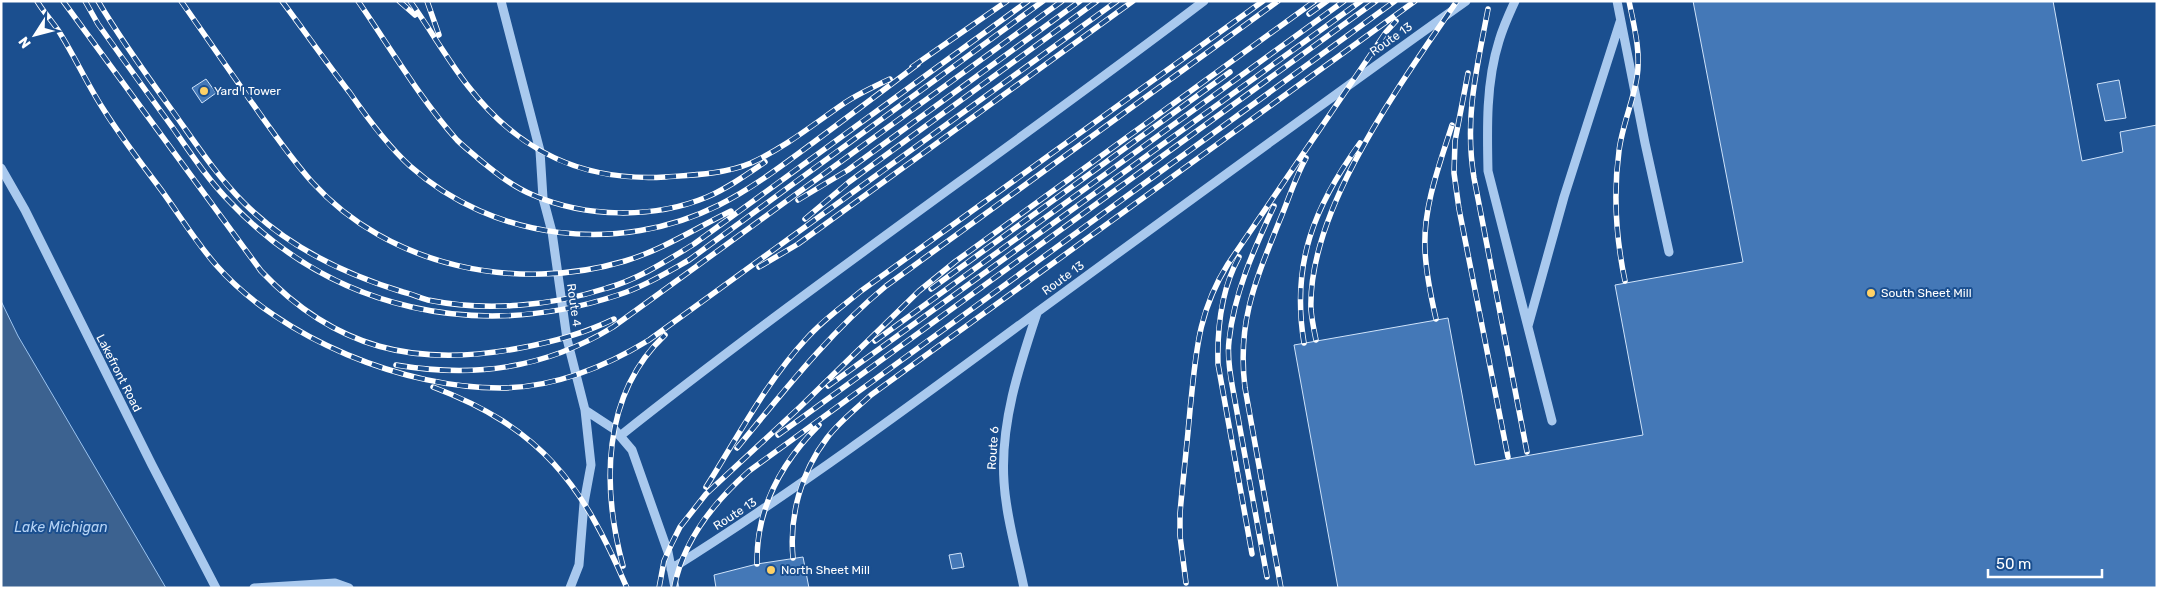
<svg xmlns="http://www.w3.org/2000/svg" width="2158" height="589" font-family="Rubik,sans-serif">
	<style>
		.water { fill: #3c6290; stroke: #9cc4f0 }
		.building { fill: #4478b7; stroke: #cfe3fa }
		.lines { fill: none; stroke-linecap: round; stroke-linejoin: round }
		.minor { stroke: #a9c9ee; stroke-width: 9 }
		.rail-casing { stroke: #fff; stroke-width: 5.5 }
		.rail { stroke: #1b4f8f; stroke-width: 4; stroke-dasharray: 11; stroke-linecap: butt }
		.poi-dot { fill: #ffd166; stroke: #1b4f8f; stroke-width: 2 }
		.labels { text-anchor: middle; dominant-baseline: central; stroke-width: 4; stroke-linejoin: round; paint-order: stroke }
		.street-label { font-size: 12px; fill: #fff; stroke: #1b4f8f }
		.poi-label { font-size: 12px; fill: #fff; stroke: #1b4f8f; text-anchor: start }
		.water-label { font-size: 14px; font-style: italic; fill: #b5d3f5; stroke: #1b4f8f }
	</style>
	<rect width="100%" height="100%" fill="#1b4f8f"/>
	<path class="water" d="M 1,301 L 18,336 L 166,588 L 1,588 Z"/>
	<path class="building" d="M 1693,1 L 2053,1 L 2082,161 L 2123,152 L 2120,132 L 2157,125 L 2157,588 L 1338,588 L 1294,345 L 1448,318 L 1475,465 L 1643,435 L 1615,285 L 1743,262 Z
		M 206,79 L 216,93 L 202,103 L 192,88 Z
		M 2119,80 L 2126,118 L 2105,121 L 2097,84 Z
		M 961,553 L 964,567 L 952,569 L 949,555 Z
		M 803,557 L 809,588 L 716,588 L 714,575 L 757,564 Z"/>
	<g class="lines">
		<path class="minor" d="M 501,1 L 540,151 L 543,198 L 552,232 L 567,339 L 585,410 L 614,429 L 632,450 L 668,552 L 675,588
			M 1515,1 C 1509,14 1503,27 1499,41 C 1486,82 1487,128 1488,171 L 1552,421
			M 1617,1 L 1645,143 L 1669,252
			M 1,168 L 25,210 L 152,465 L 216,588
			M 1528,326 L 1564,197 L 1620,22
			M 620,436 C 810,285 1011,148 1204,1
			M 671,569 C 792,493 906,409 1021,324 C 1169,216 1317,107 1466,1
			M 254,588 L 335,583 L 349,588
			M 570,588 L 579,565 L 584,503 L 591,465 L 585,410
			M 1024,588 C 1017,553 1006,517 1004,482 C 1000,424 1019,367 1037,313"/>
		<g class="rail-casing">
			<path id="rail" d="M 37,1 C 43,11 51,20 58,30 C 74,55 86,82 102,107 C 120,136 141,163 162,191 C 180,216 196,242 216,265 C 281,339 405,389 503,388 C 555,387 605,367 649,340 L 1117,1
				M 63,1 L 261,271 C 335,349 416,368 520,348 C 553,342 583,334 614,319
				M 85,1 L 98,24 C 123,59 148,94 173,128 C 191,154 209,181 231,203 C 334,311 478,341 618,295 C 643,287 666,273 689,260 L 1043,1
				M 98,1 C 121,40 148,77 174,113 C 196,144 217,176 244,203 C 288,247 344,274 403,292 C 412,294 420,298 428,300 C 487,312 551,306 607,288 C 639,279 666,261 694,244 L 1028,1
				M 181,1 C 204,34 227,67 250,100 C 270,128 289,156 312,182 C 389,267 517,293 625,261 C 662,250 696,228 731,211
				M 282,1 C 305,32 327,63 350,93 C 368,119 387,145 410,166 C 494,241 619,255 719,205 C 753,188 784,164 814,142 C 849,116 884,90 918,64
				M 358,1 C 389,46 421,100 457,140 C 464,147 472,153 480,160 C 496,173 513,187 533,195 C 586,218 654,219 707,197 C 728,188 746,175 765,162
				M 399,1 L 415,15
				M 410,1 C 430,29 447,59 468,86 C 518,151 582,182 665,177 C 693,175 725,174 751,163 C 786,147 815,123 846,102 C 860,93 875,86 890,79
				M 427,1 L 439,35
				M 1488,9 C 1477,68 1464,117 1474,178 L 1527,452
				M 1309,14 L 1327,1
				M 912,67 L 1007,1
				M 1468,73 L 1455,141 L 1454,173 L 1459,209 L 1508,457
				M 798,200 L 848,170 L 1080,1
				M 805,219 L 849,182 L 1097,1
				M 1239,257 C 1221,290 1217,327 1218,364 L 1252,554
				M 759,267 L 798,244 L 1133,1
				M 1625,281 C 1616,238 1613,195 1619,151 C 1622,126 1633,102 1637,77 C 1641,52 1634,26 1629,1
				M 931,289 L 1230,72
				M 1436,319 C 1431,297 1426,274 1425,250 C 1423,207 1439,166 1452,125
				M 1316,340 C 1314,330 1312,321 1311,310 C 1307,210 1402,82 1457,1
				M 875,341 L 1344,1
				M 1304,343 C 1291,263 1314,207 1360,143
				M 396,365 C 474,378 544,369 613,327 L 1062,1
				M 828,386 L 1361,1
				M 433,387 C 541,428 582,483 627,588
				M 778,435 L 1376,1
				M 737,448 C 784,391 829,333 886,286 L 1278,1
				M 706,487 C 738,437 766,382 807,338 C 823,320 843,306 861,291 L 1263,1
				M 793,558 C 789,516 801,472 827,438 C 839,422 856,409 871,395 L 1415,1
				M 757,564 C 756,509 780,464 819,425
				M 623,566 C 602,488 601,395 665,335
				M 1267,577 L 1233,390 C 1230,374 1227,357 1229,341 C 1234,293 1254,249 1274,206
				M 1186,583 L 1180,536 L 1180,513 C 1183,479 1187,445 1190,410 C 1196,355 1197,313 1228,264 L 1386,32 L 1396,21
				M 659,588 L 664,561 L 672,543 L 680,527 L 706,494 L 800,407 L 919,291 L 956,261 L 1315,1
				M 674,588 C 683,540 714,502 749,471 L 1395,1
				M 1281,588 L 1245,388 C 1237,322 1255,282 1279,222 C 1288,201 1295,178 1306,158"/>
		</g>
		<use href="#rail" class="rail"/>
	</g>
	<g class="poi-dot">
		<circle cx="204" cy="91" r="5"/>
		<circle cx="1871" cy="293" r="5"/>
		<circle cx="771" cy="570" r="5"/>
	</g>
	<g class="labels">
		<g class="street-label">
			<text transform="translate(1391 39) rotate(-35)">Route 13</text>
			<text transform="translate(1063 278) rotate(-36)">Route 13</text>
			<text transform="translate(574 305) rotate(82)">Route 4</text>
			<text transform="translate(119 373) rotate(63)">Lakefront Road</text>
			<text transform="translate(993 448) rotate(-86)">Route 6</text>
			<text transform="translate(735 514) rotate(-33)">Route 13</text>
		</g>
		<g class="poi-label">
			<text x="214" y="91">Yard I Tower</text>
			<text x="1881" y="293">South Sheet Mill</text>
			<text x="781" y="570">North Sheet Mill</text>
		</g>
		<g class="water-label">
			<text x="61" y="527">Lake Michigan</text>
		</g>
	</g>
	<rect width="2158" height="589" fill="none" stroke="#ffffff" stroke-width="5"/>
	<g transform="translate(35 35) rotate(234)" stroke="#1b4f8f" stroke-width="4" paint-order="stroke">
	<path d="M0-4L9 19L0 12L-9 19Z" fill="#ffffff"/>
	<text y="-8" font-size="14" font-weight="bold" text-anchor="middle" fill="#ffffff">N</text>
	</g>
	<path d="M1988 569v8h114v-8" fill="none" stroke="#ffffff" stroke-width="2.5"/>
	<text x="1996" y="569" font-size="15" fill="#ffffff" stroke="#1b4f8f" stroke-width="4" paint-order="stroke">50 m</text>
</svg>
